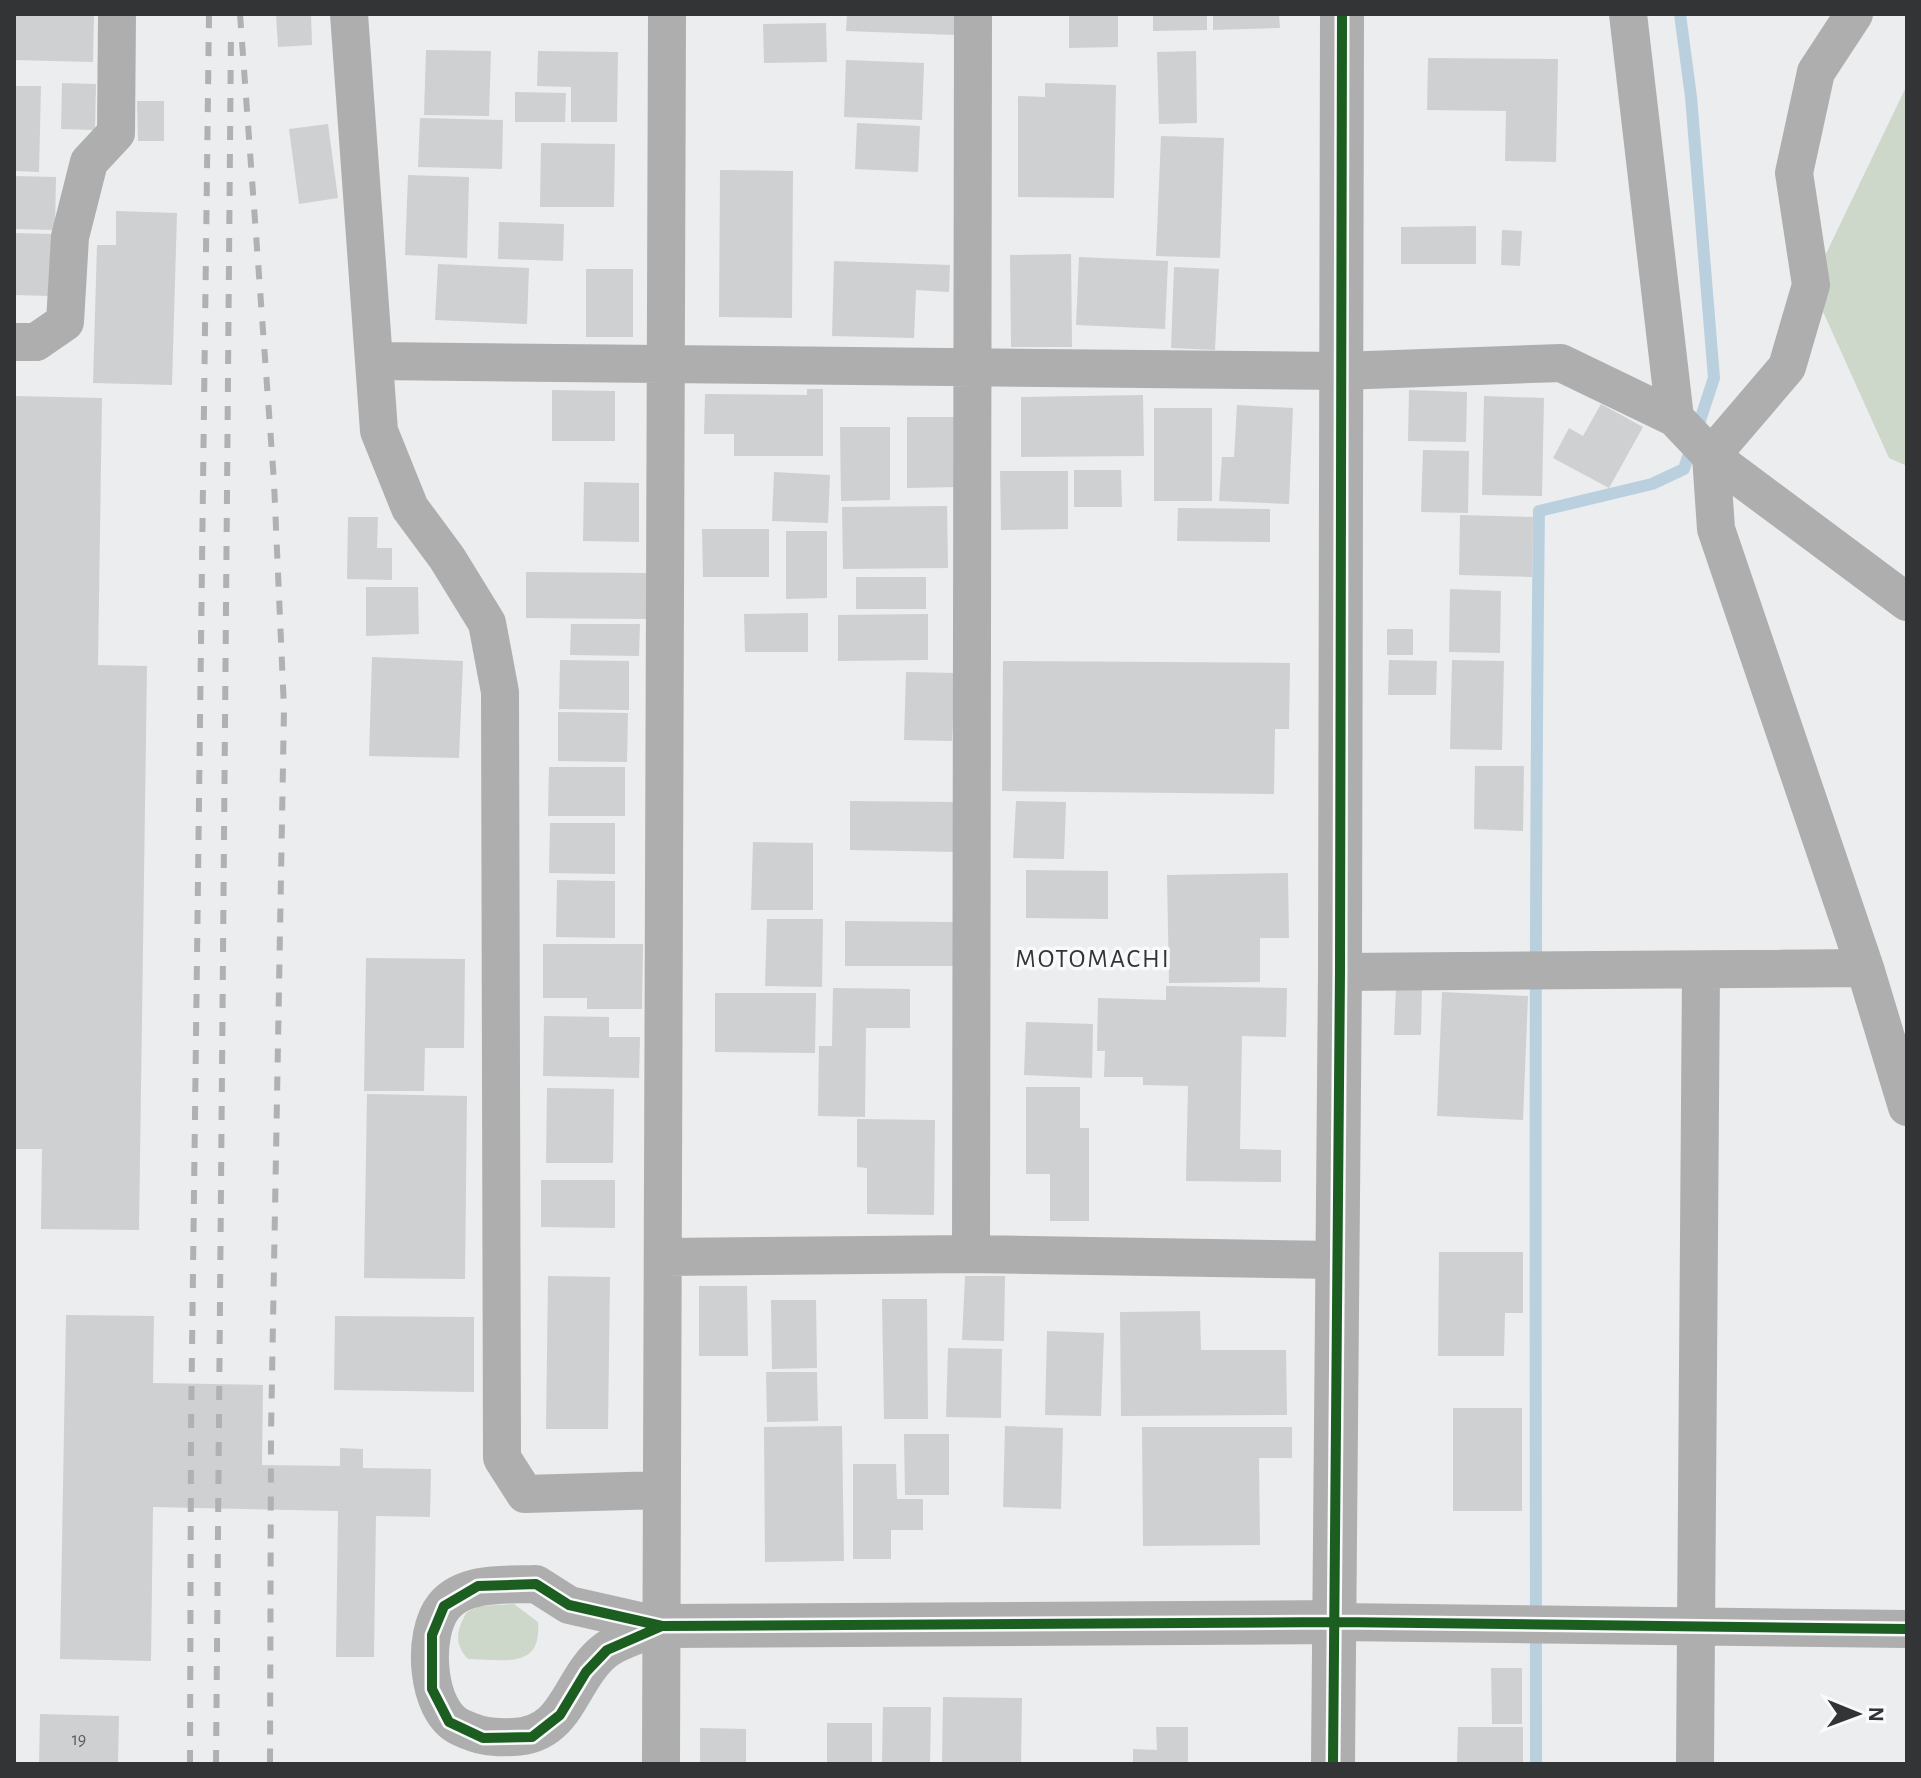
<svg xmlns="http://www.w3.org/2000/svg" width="1921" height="1778" font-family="'Alegreya Sans',sans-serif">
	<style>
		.green { fill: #cdd8cb }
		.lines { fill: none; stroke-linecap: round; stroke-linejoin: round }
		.stream { stroke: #bad0df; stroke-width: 12 }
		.building { fill: #cfd0d1 }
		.minor { stroke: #aeaeae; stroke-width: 38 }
		.tertiary { stroke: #aeaeae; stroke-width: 44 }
		.rail { stroke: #b0b1b1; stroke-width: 6; stroke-dasharray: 14 14; stroke-linecap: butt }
		.cycleway-casing { stroke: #f9fafc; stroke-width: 15 }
		.cycleway { stroke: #1b5e20; stroke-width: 10 }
		.labels { text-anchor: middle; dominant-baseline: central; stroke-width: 7; stroke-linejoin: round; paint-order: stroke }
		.number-label { font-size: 18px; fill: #5a5b5c }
		.quarter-label { font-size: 26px; letter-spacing: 2px; fill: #333435; stroke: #f9fafc }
	</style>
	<rect width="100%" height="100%" fill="#ecedee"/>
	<path class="green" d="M 1907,85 L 1907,466 L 1889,458 L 1811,285 Z
		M 514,1604 L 538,1622 C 542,1671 503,1659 468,1659 C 453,1643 457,1629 467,1612 L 479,1606 Z"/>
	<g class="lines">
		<path class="stream" d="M 1536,1764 C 1536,1346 1534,928 1539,511 L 1652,484 L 1684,469 L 1714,378 L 1691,97 L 1680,14"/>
	</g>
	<path class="building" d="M 14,14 L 94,14 L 93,62 L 14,60 Z
		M 276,14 L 311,14 L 312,45 L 278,47 Z
		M 847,14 L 957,14 L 956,35 L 846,31 Z
		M 1069,14 L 1118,14 L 1118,47 L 1069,48 Z
		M 1153,14 L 1207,14 L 1207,30 L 1153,31 Z
		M 1213,14 L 1279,14 L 1280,28 L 1213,30 Z
		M 826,23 L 827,62 L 764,63 L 763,24 Z
		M 426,50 L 491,51 L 489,116 L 424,115 Z
		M 538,51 L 618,52 L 617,122 L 571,122 L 571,87 L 537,86 Z
		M 1196,51 L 1197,123 L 1159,124 L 1157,52 Z
		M 1428,58 L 1558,59 L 1556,162 L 1505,161 L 1506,111 L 1427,110 Z
		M 846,60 L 924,63 L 922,120 L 844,117 Z
		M 62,83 L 96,84 L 95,130 L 61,129 Z
		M 1045,83 L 1116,85 L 1114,198 L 1018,197 L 1018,96 L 1045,97 Z
		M 14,86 L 41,86 L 39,172 L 14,171 Z
		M 515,92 L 566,93 L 565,122 L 515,122 Z
		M 137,101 L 164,101 L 164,141 L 138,141 Z
		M 420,118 L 503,120 L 502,169 L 418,167 Z
		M 857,123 L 920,126 L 918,172 L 855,169 Z
		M 328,124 L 338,198 L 299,204 L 289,129 Z
		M 1161,136 L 1224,138 L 1220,258 L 1156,256 Z
		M 541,143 L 615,144 L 614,207 L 540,207 Z
		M 720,170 L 793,171 L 792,318 L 719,317 Z
		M 408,175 L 469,177 L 467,258 L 405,255 Z
		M 14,176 L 56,177 L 55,230 L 14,229 Z
		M 116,211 L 177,213 L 172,385 L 93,383 L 97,245 L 116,245 Z
		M 499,222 L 564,224 L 563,261 L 498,259 Z
		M 1476,226 L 1476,264 L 1401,264 L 1401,227 Z
		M 1502,230 L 1522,231 L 1520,266 L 1501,265 Z
		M 14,233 L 52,234 L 51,296 L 14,295 Z
		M 1071,254 L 1072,347 L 1011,347 L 1010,255 Z
		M 1079,257 L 1168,261 L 1165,329 L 1076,325 Z
		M 834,261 L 950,265 L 949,292 L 916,290 L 914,338 L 832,336 Z
		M 438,264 L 529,268 L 527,324 L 435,320 Z
		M 1174,267 L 1219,269 L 1215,350 L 1171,348 Z
		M 586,269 L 633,269 L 633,337 L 586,337 Z
		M 807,389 L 823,389 L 823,456 L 734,456 L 734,434 L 704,434 L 705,394 L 807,395 Z
		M 552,390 L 615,391 L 615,441 L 552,441 Z
		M 1409,390 L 1467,392 L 1466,442 L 1408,441 Z
		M 1143,395 L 1144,456 L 1021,457 L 1021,397 Z
		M 14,396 L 102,398 L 98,665 L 147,666 L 139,1230 L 41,1229 L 42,1149 L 14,1149 Z
		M 1484,396 L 1544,398 L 1542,496 L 1482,495 Z
		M 1601,404 L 1643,427 L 1609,488 L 1553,458 L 1569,428 L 1583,436 Z
		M 1237,405 L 1293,408 L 1289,504 L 1219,501 L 1222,457 L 1234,457 Z
		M 1154,408 L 1212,408 L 1212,501 L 1154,501 Z
		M 907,417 L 956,417 L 957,487 L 907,488 Z
		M 840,427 L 890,427 L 890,500 L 841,501 Z
		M 1423,450 L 1469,451 L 1468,513 L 1421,512 Z
		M 1074,470 L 1121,470 L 1122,507 L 1074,507 Z
		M 1000,471 L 1068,471 L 1068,529 L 1001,530 Z
		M 774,472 L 830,475 L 828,523 L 772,521 Z
		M 584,482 L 639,483 L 639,542 L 583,541 Z
		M 947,506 L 948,568 L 843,569 L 842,507 Z
		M 1178,508 L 1270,509 L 1270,542 L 1177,541 Z
		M 1460,515 L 1533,517 L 1532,577 L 1459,575 Z
		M 348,517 L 378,517 L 377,548 L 392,548 L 392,580 L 347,579 Z
		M 702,529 L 769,529 L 769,577 L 703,577 Z
		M 786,531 L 827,531 L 827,598 L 786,599 Z
		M 526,572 L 648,573 L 647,619 L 526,618 Z
		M 856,577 L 926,577 L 926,609 L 856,609 Z
		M 366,587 L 418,587 L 419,634 L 366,636 Z
		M 1450,589 L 1501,591 L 1500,653 L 1449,652 Z
		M 808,613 L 808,652 L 745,652 L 744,614 Z
		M 928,614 L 928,660 L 838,661 L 838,615 Z
		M 571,624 L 640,624 L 639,656 L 570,655 Z
		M 1387,629 L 1413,629 L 1413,655 L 1387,655 Z
		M 372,657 L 463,661 L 459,758 L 369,756 Z
		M 560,660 L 629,661 L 629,710 L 559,709 Z
		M 1389,660 L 1437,661 L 1436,695 L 1388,695 Z
		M 1452,660 L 1504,661 L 1502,750 L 1450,749 Z
		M 1003,661 L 1290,663 L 1289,729 L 1275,729 L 1274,794 L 1002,791 Z
		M 906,672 L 955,673 L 952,741 L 904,740 Z
		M 558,712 L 628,713 L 627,762 L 558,761 Z
		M 1475,766 L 1524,766 L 1523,831 L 1474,829 Z
		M 549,767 L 625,767 L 625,816 L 548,816 Z
		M 850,801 L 957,802 L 957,852 L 850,850 Z
		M 1016,801 L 1066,802 L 1064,859 L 1013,858 Z
		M 550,823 L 615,823 L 615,874 L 549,873 Z
		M 753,842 L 813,843 L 813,910 L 751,910 Z
		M 1026,870 L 1108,871 L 1108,919 L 1026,918 Z
		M 1288,873 L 1289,938 L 1260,938 L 1260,982 L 1169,983 L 1167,875 Z
		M 557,880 L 615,881 L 615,938 L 556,937 Z
		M 767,919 L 823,919 L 822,987 L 765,986 Z
		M 845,921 L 954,922 L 954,966 L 845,966 Z
		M 543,944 L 643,944 L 642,1009 L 587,1009 L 587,998 L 543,998 Z
		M 366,958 L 465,959 L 464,1048 L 425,1048 L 424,1091 L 364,1091 Z
		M 1396,985 L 1422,986 L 1421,1035 L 1394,1035 Z
		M 1166,986 L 1287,988 L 1286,1037 L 1242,1036 L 1240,1149 L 1281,1150 L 1281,1182 L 1186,1181 L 1188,1086 L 1143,1085 L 1143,1077 L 1104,1077 L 1105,1051 L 1097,1051 L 1098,998 L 1166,1000 Z
		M 833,988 L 910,989 L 910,1028 L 866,1028 L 865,1117 L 818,1116 L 819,1046 L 832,1046 Z
		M 1442,992 L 1528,996 L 1523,1120 L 1437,1116 Z
		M 715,993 L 816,993 L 815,1053 L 715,1052 Z
		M 544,1016 L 609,1017 L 609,1037 L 640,1037 L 639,1078 L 543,1076 Z
		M 1026,1022 L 1093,1024 L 1092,1078 L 1024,1075 Z
		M 1026,1087 L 1080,1087 L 1080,1128 L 1089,1128 L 1089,1221 L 1050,1221 L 1050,1174 L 1026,1174 Z
		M 547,1088 L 614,1089 L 613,1163 L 546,1163 Z
		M 367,1094 L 467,1096 L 465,1279 L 364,1278 Z
		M 857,1119 L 935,1120 L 934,1215 L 867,1214 L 867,1168 L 857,1167 Z
		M 541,1180 L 615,1180 L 615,1228 L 541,1227 Z
		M 1439,1252 L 1523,1252 L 1523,1313 L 1505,1313 L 1504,1356 L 1438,1356 Z
		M 548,1276 L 610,1277 L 608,1429 L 546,1429 Z
		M 965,1276 L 1005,1276 L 1004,1341 L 962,1340 Z
		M 699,1286 L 747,1286 L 748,1356 L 699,1356 Z
		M 882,1299 L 927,1299 L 928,1419 L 884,1419 Z
		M 771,1300 L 816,1300 L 817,1368 L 772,1369 Z
		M 1200,1311 L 1201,1350 L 1286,1350 L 1287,1415 L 1121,1416 L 1120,1312 Z
		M 66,1315 L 154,1316 L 153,1383 L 263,1385 L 262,1465 L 340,1466 L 340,1448 L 363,1449 L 363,1468 L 431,1469 L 430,1517 L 376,1516 L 374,1657 L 336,1657 L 338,1511 L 153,1507 L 151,1661 L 60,1659 Z
		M 335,1316 L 474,1317 L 474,1392 L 334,1390 Z
		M 1047,1331 L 1104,1333 L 1101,1416 L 1045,1415 Z
		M 948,1348 L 1002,1349 L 1001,1418 L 946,1417 Z
		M 766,1372 L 817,1372 L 818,1421 L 767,1422 Z
		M 1453,1408 L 1522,1408 L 1522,1511 L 1453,1511 Z
		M 842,1426 L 844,1561 L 765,1562 L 764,1427 Z
		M 1005,1426 L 1063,1428 L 1061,1509 L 1003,1507 Z
		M 1142,1427 L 1292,1427 L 1292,1458 L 1259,1458 L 1260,1545 L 1143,1546 Z
		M 904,1434 L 949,1434 L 949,1495 L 905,1495 Z
		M 853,1464 L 896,1464 L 897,1499 L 923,1499 L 923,1530 L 891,1530 L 891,1559 L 853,1559 Z
		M 1491,1668 L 1522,1668 L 1522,1724 L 1492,1724 Z
		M 943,1697 L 1022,1698 L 1021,1764 L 942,1764 Z
		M 883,1707 L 931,1707 L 930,1764 L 882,1764 Z
		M 40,1714 L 119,1716 L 118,1764 L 39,1764 Z
		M 827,1723 L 872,1723 L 872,1764 L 827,1764 Z
		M 1156,1727 L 1188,1727 L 1188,1764 L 1133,1764 L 1133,1749 L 1157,1750 Z
		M 1458,1727 L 1523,1727 L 1523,1764 L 1457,1764 Z
		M 700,1728 L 746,1729 L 746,1764 L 700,1764 Z"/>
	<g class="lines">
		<path class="minor" d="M 349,14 L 379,431 L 410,508 L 447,558 L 487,623 L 500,692 L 502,1458 L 525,1494 L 662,1490
			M 1628,14 L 1675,418
			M 1854,14 L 1816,72 L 1794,173 L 1811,285 L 1787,367 L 1711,456 L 1716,529 L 1865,968 L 1907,1107
			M 14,342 L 36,342 L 65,322 L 70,237 L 89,162 L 116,133 L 117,14
			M 374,361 L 1341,371 L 1561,363 L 1675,418 L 1711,456 L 1907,602
			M 1340,972 L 1865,968
			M 971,1254 L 973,14
			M 664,1257 L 971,1254 L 1336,1260
			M 536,1584 L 569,1605 L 662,1626 C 645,1633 621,1639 606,1650 C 569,1678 569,1736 513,1737 C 491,1738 479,1736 460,1727 C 426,1711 421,1634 444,1606 C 465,1581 507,1585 536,1584 Z
			M 1336,1622 L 1907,1629
			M 661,1764 L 667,14
			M 1695,1764 L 1701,972"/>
		<path class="tertiary" d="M 662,1626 L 1336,1622
			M 1333,1764 L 1340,972 L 1342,14"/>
		<path class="rail" d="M 240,14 L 274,482 L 284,709 L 271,1433 L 270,1764
			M 190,1764 L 191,1430 L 209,14
			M 216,1764 L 231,30"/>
		<g class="cycleway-casing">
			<path id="cycleway" d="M 662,1626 L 607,1650 L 586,1672 L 560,1715 L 532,1737 L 483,1738 L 449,1722 L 432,1689 L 432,1635 L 444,1606 L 478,1586 L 536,1584 L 569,1605 L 662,1626 L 1336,1622 L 1907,1629
				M 1333,1764 L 1340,972 L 1342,14"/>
		</g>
		<use href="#cycleway" class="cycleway"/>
	</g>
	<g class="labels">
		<g class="number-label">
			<text x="79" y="1740">19</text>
		</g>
		<g class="quarter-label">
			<text x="1093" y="959">MOTOMACHI</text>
		</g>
	</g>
	<rect width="1921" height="1778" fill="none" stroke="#333435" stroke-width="32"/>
	<g transform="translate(1857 1714) rotate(91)" stroke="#f9fafc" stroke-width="6" paint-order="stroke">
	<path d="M0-6L14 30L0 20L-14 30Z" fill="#333435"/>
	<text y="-12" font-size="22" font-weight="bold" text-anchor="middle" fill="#333435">N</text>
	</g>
</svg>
